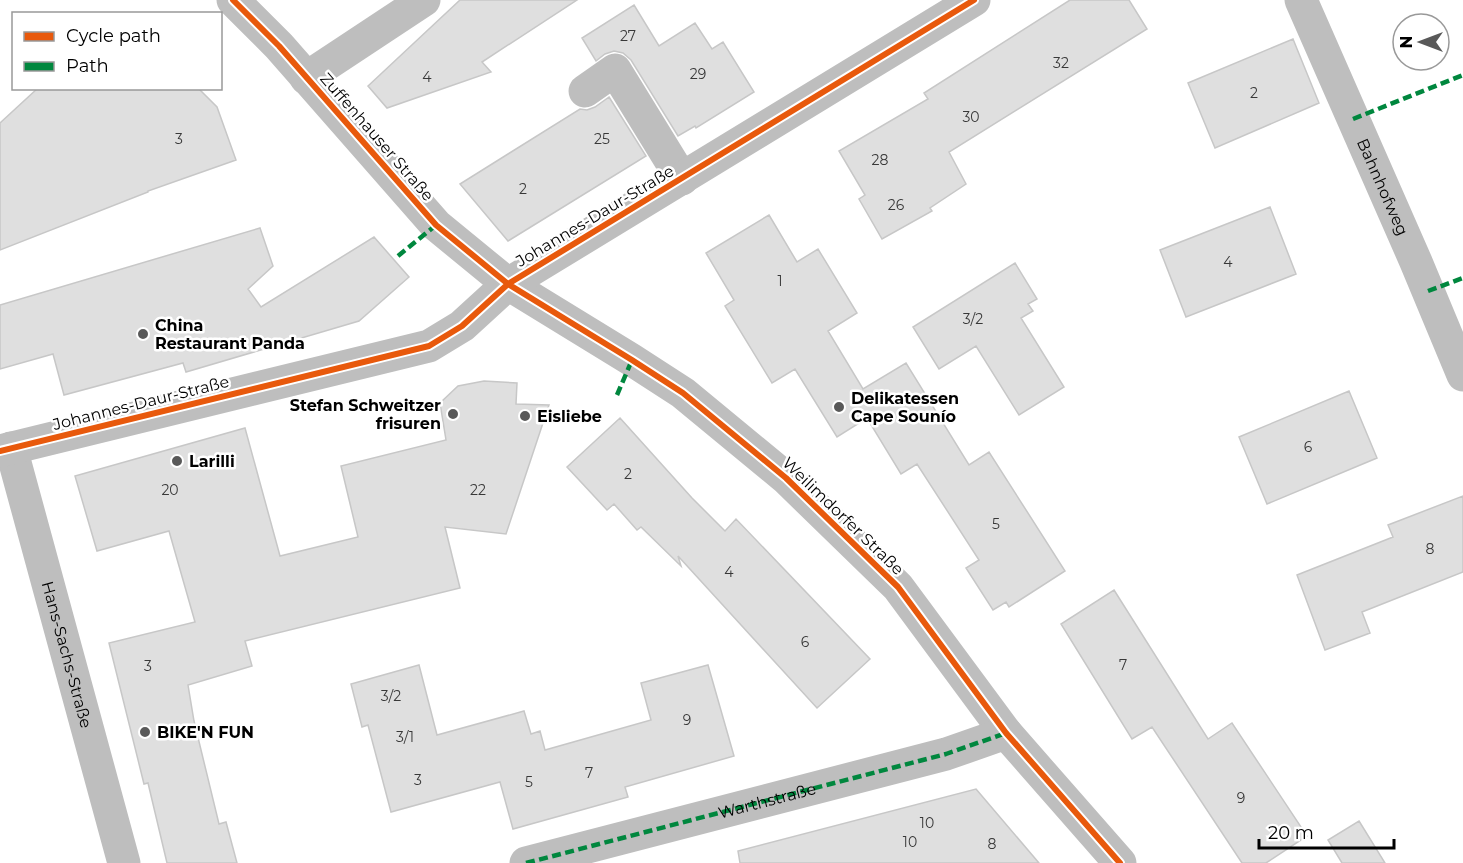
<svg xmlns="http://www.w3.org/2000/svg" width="1463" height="863" font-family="Montserrat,sans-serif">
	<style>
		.building { fill: #dfdfdf; stroke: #c7c7c7; stroke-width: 1.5 }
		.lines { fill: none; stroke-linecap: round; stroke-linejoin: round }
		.minor { stroke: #bebebe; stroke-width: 33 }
		.quiet { stroke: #00873e; stroke-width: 4.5; stroke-dasharray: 9 4.5; stroke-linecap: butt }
		.cycleway-casing { stroke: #fff; stroke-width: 10 }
		.cycleway { stroke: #e8590c; stroke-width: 6 }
		.poi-dot { fill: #595959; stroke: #fff; stroke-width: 2 }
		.labels { text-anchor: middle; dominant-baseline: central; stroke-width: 5; stroke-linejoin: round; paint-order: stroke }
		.number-label { font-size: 14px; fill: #383838 }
		.street-label { font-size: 16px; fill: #000; stroke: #fff }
		.poi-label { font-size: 16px; font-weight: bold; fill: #000; stroke: #fff; text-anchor: start }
	</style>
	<rect width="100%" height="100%" fill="#fff"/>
	<path class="building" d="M 460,0 L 577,0 L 482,62 L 491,72 L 387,108 L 368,86 Z
		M 1070,0 L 1129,0 L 1147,29 L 949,152 L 966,184 L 930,208 L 932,211 L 882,239 L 859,199 L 865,195 L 839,151 L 928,99 L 924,93 Z
		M 634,5 L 659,46 L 695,23 L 712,49 L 723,42 L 754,92 L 696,128 L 695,126 L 678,136 L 631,60 L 623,53 L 614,51 L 605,54 L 596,61 L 582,38 Z
		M 1293,39 L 1319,103 L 1215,148 L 1188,83 Z
		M 38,88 L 198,88 L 217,107 L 236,160 L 148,191 L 148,192 L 0,250 L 0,123 Z
		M 609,97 L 646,156 L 508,241 L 460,184 L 580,109 L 587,110 L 595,107 Z
		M 1270,207 L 1296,274 L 1186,317 L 1160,250 Z
		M 769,215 L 797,262 L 818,249 L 857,313 L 828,331 L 863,389 L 906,363 L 969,465 L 989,452 L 1065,571 L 1009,607 L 1006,602 L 993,610 L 966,568 L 979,560 L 917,464 L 901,474 L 867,418 L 837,437 L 795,369 L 772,383 L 725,306 L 734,300 L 706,253 Z
		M 260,228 L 273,266 L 248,289 L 261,307 L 374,237 L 409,277 L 359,321 L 186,372 L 183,363 L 64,395 L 53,354 L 0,369 L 0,305 Z
		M 1015,263 L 1037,299 L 1028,304 L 1033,311 L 1021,318 L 1064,387 L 1019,415 L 976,346 L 939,369 L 913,327 Z
		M 484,381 L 517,383 L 516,404 L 549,405 L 506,534 L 445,527 L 460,588 L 245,641 L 252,666 L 188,685 L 194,721 L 219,824 L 226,822 L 237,863 L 167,863 L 148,783 L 144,784 L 109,643 L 195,622 L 169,531 L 97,551 L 75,476 L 245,428 L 280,556 L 358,537 L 341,466 L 446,440 L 440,403 L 458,386 Z
		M 1349,391 L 1377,458 L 1267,504 L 1239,437 Z
		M 620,418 L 692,498 L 725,531 L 736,519 L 870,659 L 817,708 L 678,556 L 681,566 L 641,527 L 637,530 L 614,504 L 607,510 L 567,467 Z
		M 1463,496 L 1463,572 L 1362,612 L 1370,633 L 1325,650 L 1297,575 L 1393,537 L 1388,525 Z
		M 1114,590 L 1208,739 L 1232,723 L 1307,836 L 1266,863 L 1242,863 L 1152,727 L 1132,739 L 1061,624 Z
		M 419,665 L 437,735 L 524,711 L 531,734 L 540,731 L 545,750 L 651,720 L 641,683 L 708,665 L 734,756 L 625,787 L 628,797 L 513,829 L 500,782 L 391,812 L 368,725 L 362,727 L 351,684 Z
		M 976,789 L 1039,863 L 740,863 L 738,851 Z
		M 1359,821 L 1385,863 L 1342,863 L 1328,840 Z"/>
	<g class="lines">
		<g class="minor">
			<path d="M 233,0 L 279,46 L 436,225 L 508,284 L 632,360 L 683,393 L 786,478 L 898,587 L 1006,733 L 1120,863"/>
			<path id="s1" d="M 1301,0 L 1416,262 L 1463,375"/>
			<path d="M 306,78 L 424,0"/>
			<path d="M 585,91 L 615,70 L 682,179"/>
			<path id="s2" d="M 11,448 L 124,863"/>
			<path d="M 0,451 L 429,346 L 462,326 L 508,284 L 974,0"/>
			<path id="s3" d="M 526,863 L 946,754 L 1006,733"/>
		</g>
		<path class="quiet" d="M 1353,119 L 1463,75
			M 398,256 L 436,225
			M 1428,291 L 1463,278
			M 617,395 L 632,360
			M 526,863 L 946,754 L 1006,733"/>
		<g class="cycleway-casing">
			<path id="cycleway" d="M 233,0 L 279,46 L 436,225 L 508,284 L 632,360 L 683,393 L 786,478 L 898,587 L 1006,733 L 1120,863
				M 0,451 L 429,346 L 462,326 L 508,284 L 974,0"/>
		</g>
		<use href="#cycleway" class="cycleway"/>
	</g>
	<g class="poi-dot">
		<circle cx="143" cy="334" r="6"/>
		<circle cx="839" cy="407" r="6"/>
		<circle cx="453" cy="414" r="6"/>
		<circle cx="525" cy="416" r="6"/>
		<circle cx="177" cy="461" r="6"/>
		<circle cx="145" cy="732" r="6"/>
	</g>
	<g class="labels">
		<g class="number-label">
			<text x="628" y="36">27</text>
			<text x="1061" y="63">32</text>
			<text x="698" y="74">29</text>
			<text x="427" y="77">4</text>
			<text x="1254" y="93">2</text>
			<text x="971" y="117">30</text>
			<text x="179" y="139">3</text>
			<text x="602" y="139">25</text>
			<text x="880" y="160">28</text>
			<text x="523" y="189">2</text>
			<text x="896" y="205">26</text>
			<text x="1228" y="262">4</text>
			<text x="780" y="281">1</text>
			<text x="973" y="319">3/2</text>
			<text x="1308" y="447">6</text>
			<text x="628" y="474">2</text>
			<text x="170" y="490">20</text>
			<text x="478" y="490">22</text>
			<text x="996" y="524">5</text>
			<text x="1430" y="549">8</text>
			<text x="729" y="572">4</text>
			<text x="805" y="642">6</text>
			<text x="1123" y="665">7</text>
			<text x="148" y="666">3</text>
			<text x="391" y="696">3/2</text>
			<text x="687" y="720">9</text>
			<text x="405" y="737">3/1</text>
			<text x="589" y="773">7</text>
			<text x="418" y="780">3</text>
			<text x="529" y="782">5</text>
			<text x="1241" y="798">9</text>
			<text x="927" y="823">10</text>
			<text x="910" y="842">10</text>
			<text x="992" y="844">8</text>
		</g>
		<g class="street-label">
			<text transform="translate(377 137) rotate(49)">Zuffenhauser Straße</text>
			<text stroke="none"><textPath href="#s1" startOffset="204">Bahnhofweg</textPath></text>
			<text transform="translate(595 216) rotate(-31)">Johannes-Daur-Straße</text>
			<text transform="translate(141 403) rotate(-14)">Johannes-Daur-Straße</text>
			<text transform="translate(843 516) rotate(44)">Weilimdorfer Straße</text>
			<text stroke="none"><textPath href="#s2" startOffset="214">Hans-Sachs-Straße</textPath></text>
			<text stroke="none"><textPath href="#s3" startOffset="249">Warthstraße</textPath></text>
		</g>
		<g class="poi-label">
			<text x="155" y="325">China<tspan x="155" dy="18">Restaurant Panda</tspan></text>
			<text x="851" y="398">Delikatessen<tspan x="851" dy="18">Cape Sounío</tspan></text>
			<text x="441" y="405" text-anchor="end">Stefan Schweitzer<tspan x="441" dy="18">frisuren</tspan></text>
			<text x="537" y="416">Eisliebe</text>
			<text x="189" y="461">Larilli</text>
			<text x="157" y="732">BIKE'N FUN</text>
		</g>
	</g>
	<rect x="12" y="12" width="210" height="78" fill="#ffffff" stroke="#999999" stroke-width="1.5"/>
	<rect x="24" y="32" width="30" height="9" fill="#e8590c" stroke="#999999" stroke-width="1.5"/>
	<text x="66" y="42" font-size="18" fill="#000000">Cycle path</text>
	<rect x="24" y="62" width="30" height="9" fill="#00873e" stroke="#999999" stroke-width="1.5"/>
	<text x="66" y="72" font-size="18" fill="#000000">Path</text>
	<g transform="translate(1421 42) rotate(270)"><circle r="28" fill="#ffffff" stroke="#999999" stroke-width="1.5"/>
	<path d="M0-4.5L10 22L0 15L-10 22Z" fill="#595959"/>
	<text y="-9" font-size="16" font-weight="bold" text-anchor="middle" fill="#000000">N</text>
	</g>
	<path d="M1259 839v9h135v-9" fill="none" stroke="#000000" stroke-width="3"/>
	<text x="1268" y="839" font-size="18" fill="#000000" stroke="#ffffff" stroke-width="4.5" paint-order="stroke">20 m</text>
</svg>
